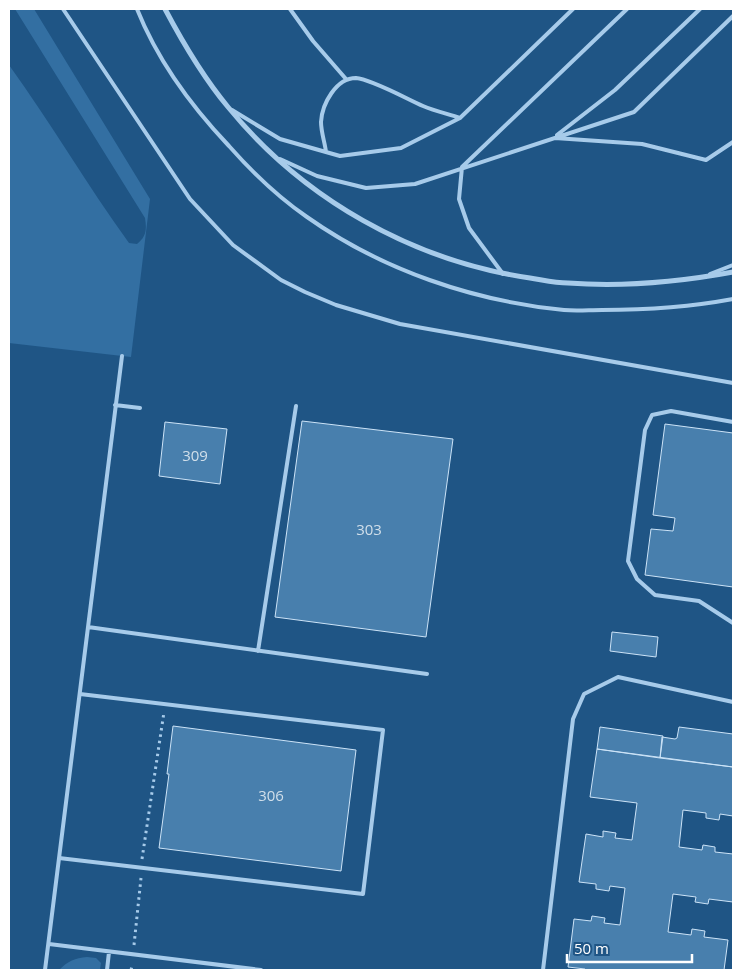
<svg xmlns="http://www.w3.org/2000/svg" width="742" height="979" font-family="'Open Sans',sans-serif">
	<style>
		.green { fill: #336fa2 }
		.building { fill: #487fad; stroke: #cce3f7 }
		.lines { fill: none; stroke-linecap: round; stroke-linejoin: round }
		.path { stroke: #a7cbea; stroke-width: 3; stroke-dasharray: 2.5 4; stroke-linecap: butt }
		.lane { stroke: #a7cbea; stroke-width: 4 }
		.street { stroke: #a7cbea; stroke-width: 5 }
		.labels { text-anchor: middle; dominant-baseline: central; stroke-width: 4; stroke-linejoin: round; paint-order: stroke }
		.number-label { font-size: 15px; fill: #d1dfea }
	</style>
	<rect width="100%" height="100%" fill="#1f5585"/>
	<path class="green" d="M 15,9 L 34,9 L 150,199 L 131,357 L 9,343 L 9,65 C 51,123 87,185 129,243 L 137,244 C 146,237 147,230 145,218 Z
		M 87,957 L 96,958 L 101,963 L 100,970 L 59,970 C 68,961 75,958 87,957 Z"/>
	<path class="building" d="M 302,421 L 453,439 L 426,637 L 275,617 Z
		M 165,422 L 227,429 L 220,484 L 159,476 Z
		M 665,424 L 733,433 L 733,587 L 645,575 L 651,529 L 673,531 L 675,518 L 653,515 Z
		M 612,632 L 658,637 L 656,657 L 610,651 Z
		M 173,726 L 356,750 L 341,871 L 159,848 L 169,774 L 167,774 Z
		M 600,727 L 663,736 L 660,758 L 597,749 Z
		M 679,727 L 733,734 L 733,767 L 660,758 L 662,737 L 675,739 L 677,738 Z
		M 597,749 L 733,767 L 733,816 L 720,814 L 719,820 L 706,818 L 706,813 L 683,810 L 679,847 L 702,850 L 703,845 L 715,847 L 715,852 L 733,854 L 733,902 L 709,899 L 708,904 L 695,902 L 696,897 L 673,894 L 668,932 L 691,935 L 692,929 L 705,931 L 704,937 L 728,940 L 724,970 L 585,970 L 585,969 L 568,967 L 574,919 L 591,921 L 592,916 L 605,918 L 604,923 L 620,925 L 625,888 L 610,886 L 609,891 L 596,889 L 596,884 L 579,882 L 586,834 L 603,837 L 603,831 L 616,833 L 615,838 L 632,840 L 637,803 L 590,797 Z"/>
	<g class="lines">
		<path class="path" d="M 142,859 L 164,712
			M 134,945 L 141,878
			M 131,970 L 132,966"/>
		<path class="lane" d="M 63,9 L 190,199 L 233,245 L 281,280 L 305,292 L 336,305 L 400,324 L 733,383
			M 137,9 C 157,59 192,107 229,146 C 252,172 278,197 307,217 C 382,270 473,301 564,310 C 576,311 589,310 602,310 C 646,310 690,307 733,299
			M 290,9 L 313,41 L 346,79
			M 232,110 L 280,139 L 340,156 L 401,148 L 460,118 L 573,9
			M 557,135 L 615,90 L 700,9
			M 555,138 L 642,144 L 706,160 L 733,142
			M 326,152 C 325,143 321,132 321,122 C 322,104 336,78 356,78 C 371,79 407,99 423,106 C 435,111 448,114 460,118
			M 280,159 L 317,176 L 366,188 L 415,184 L 634,112 L 733,16
			M 503,274 L 469,228 L 459,199 L 462,167 L 627,9
			M 710,274 L 733,265
			M 115,405 L 140,408
			M 733,422 L 671,411 L 652,415 L 645,430 L 628,561 L 637,579 L 655,595 L 699,601 L 733,623
			M 88,627 L 427,674
			M 258,651 L 296,406
			M 59,858 L 363,894 L 383,730 L 80,694
			M 49,944 L 261,970
			M 45,970 L 122,356
			M 107,970 L 109,952
			M 543,970 L 573,719 L 584,694 L 618,677 L 733,702"/>
		<path class="street" d="M 165,9 C 183,43 203,77 228,107 C 303,199 413,261 530,278 C 543,280 555,283 568,283 C 623,287 679,282 733,272"/>
	</g>
	<g class="labels">
		<g class="number-label">
			<text x="195" y="455">309</text>
			<text x="369" y="529">303</text>
			<text x="271" y="795">306</text>
		</g>
	</g>
	<rect width="742" height="979" fill="none" stroke="#ffffff" stroke-width="20"/>
	<path d="M567 954v8h125v-8" fill="none" stroke="#ffffff" stroke-width="2.5"/>
	<text x="574" y="954" font-size="15" fill="#ffffff" stroke="#1f5585" stroke-width="4" paint-order="stroke">50 m</text>
</svg>
